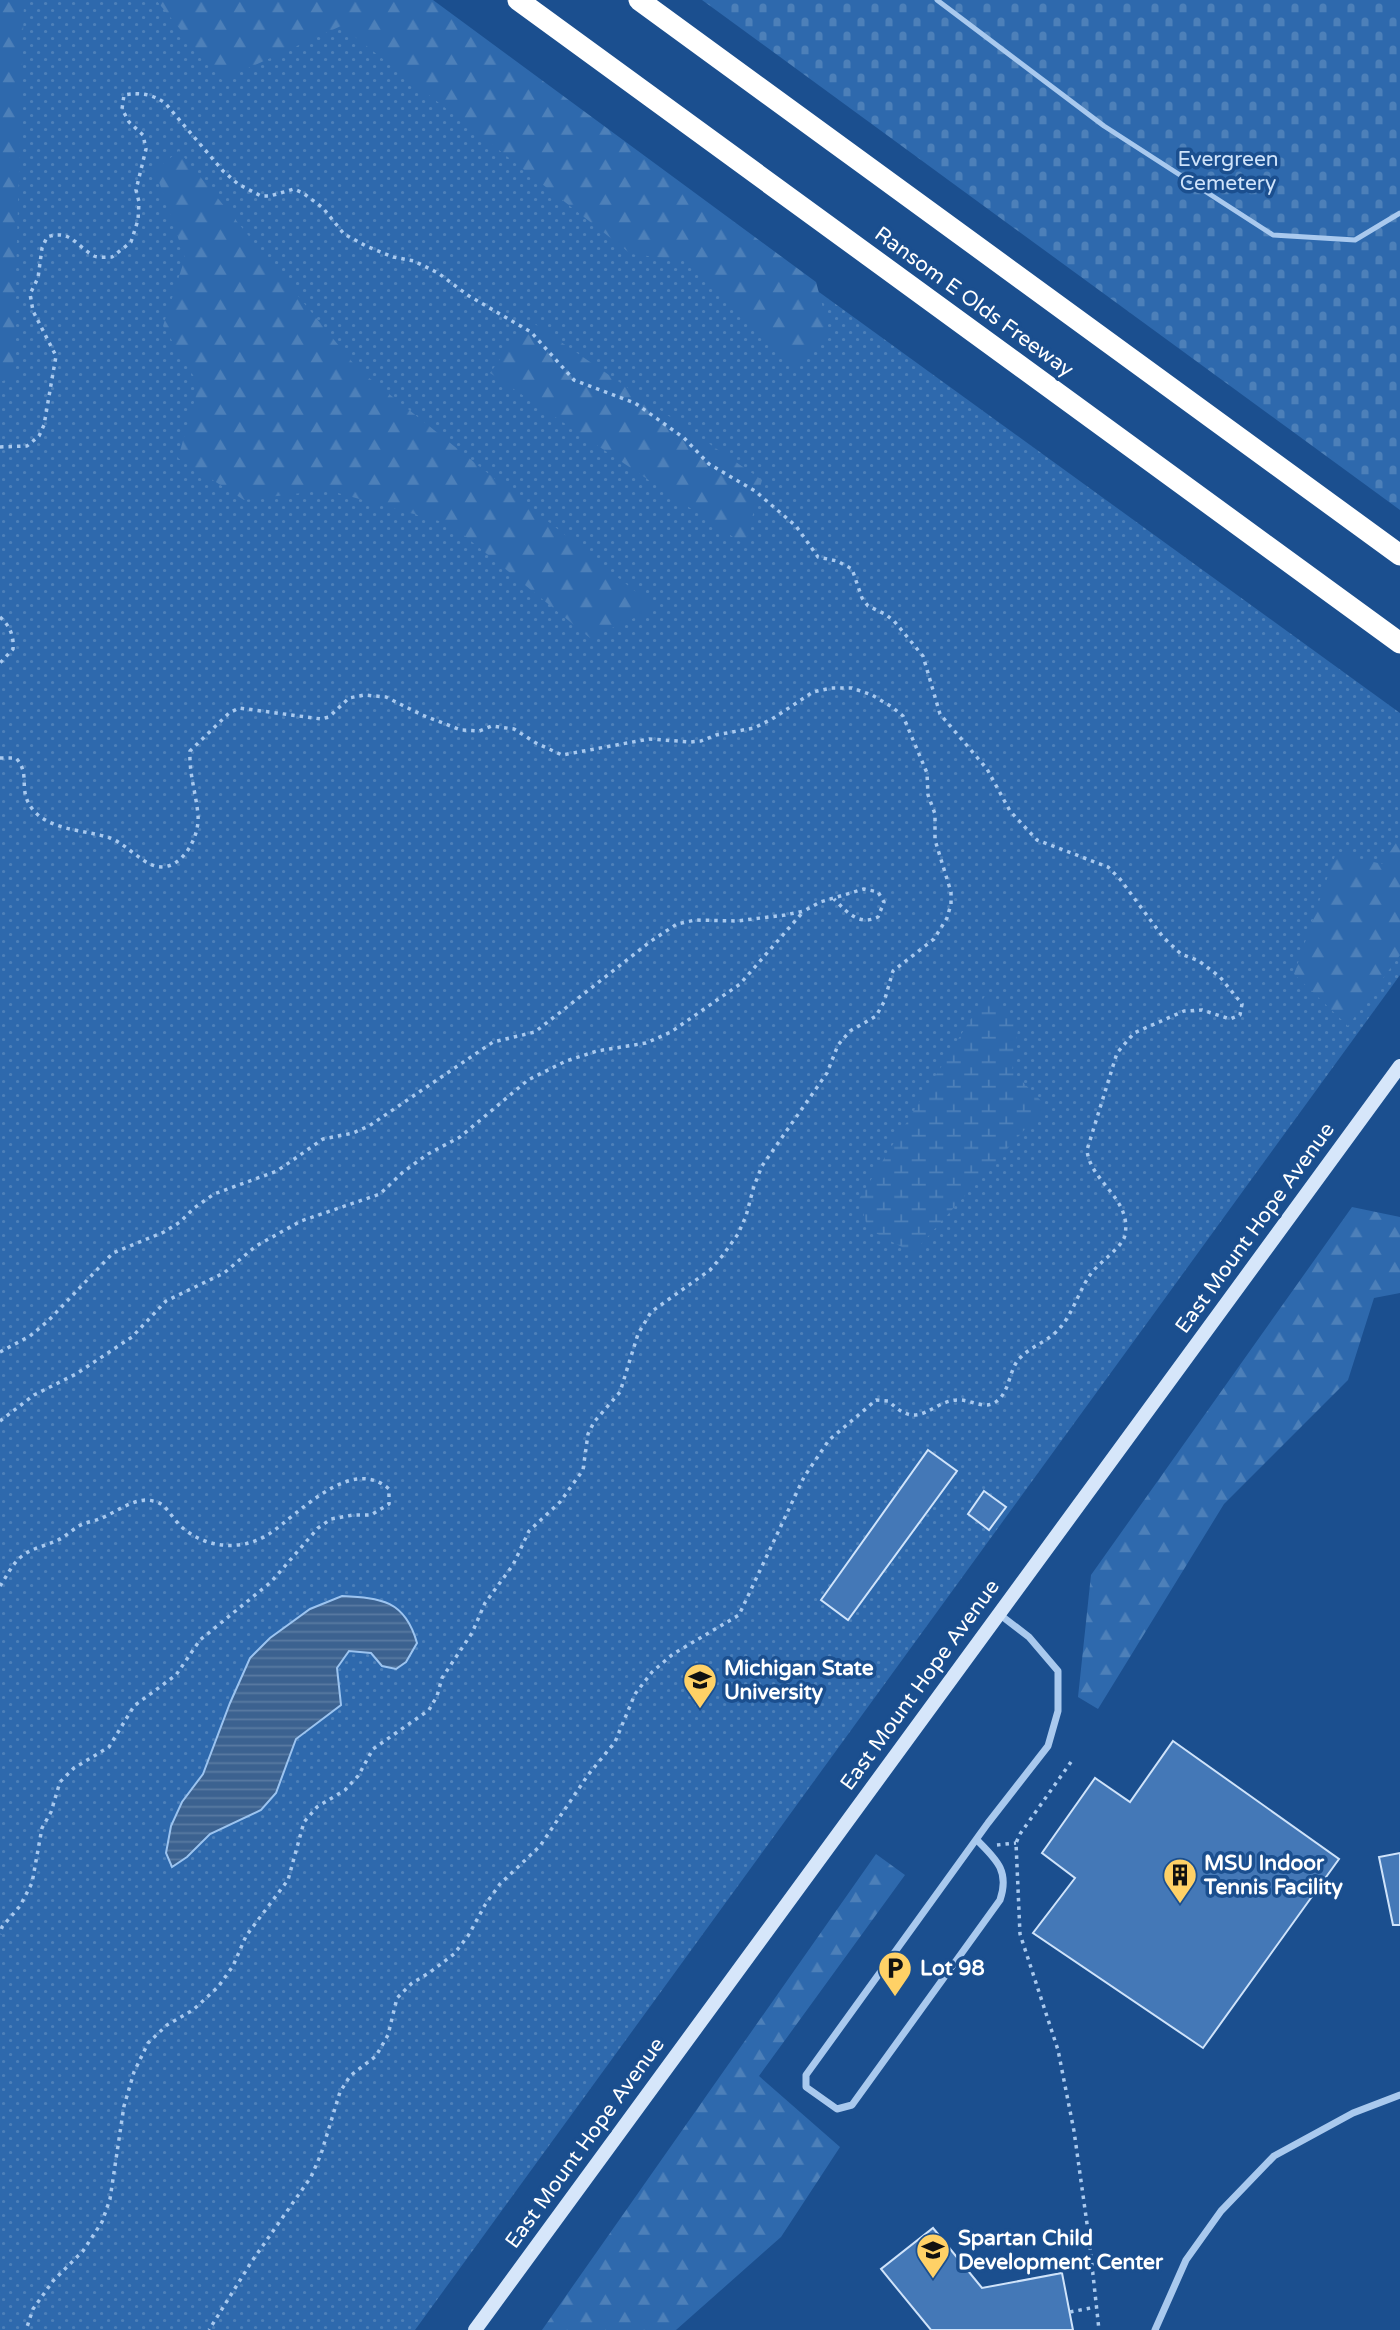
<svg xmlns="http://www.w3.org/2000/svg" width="1400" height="2330" font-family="'Varela Round',sans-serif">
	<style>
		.grass { fill: url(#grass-dots) }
		.forest { fill: url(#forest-firs) }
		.wetland { fill: url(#wetland-marsh) }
		.cemetery { fill: url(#cemetery-stones) }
		.water { fill: url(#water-rules); stroke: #9cc4f0; stroke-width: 2 }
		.building { fill: #4478b7; stroke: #cfe3fa; stroke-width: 2 }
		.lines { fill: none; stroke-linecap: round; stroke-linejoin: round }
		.path { stroke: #a9c9ee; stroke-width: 3.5; stroke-dasharray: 3.5 5; stroke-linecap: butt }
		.lane { stroke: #a9c9ee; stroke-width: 5 }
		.street { stroke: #a9c9ee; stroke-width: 7 }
		.secondary { stroke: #d6e6fa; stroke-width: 14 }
		.highway { stroke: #fff; stroke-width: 21 }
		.labels { text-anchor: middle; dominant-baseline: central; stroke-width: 7; stroke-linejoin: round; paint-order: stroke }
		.park-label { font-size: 21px; fill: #cfe3fa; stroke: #1b4f8f }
		.street-label { font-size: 21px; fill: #fff; stroke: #1b4f8f }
		.poi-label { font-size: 21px; font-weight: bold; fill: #fff; stroke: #1b4f8f; text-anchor: start }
	</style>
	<defs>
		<pattern id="grass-dots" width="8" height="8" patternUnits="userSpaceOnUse" patternTransform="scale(1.75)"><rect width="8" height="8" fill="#2e69ad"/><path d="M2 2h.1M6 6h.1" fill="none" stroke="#4d80b9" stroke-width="1.8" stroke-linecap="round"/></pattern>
		<pattern id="forest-firs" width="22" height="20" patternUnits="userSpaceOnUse" patternTransform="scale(1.75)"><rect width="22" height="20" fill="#2e69ad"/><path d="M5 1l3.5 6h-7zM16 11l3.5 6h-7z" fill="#4d80b9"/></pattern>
		<pattern id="wetland-marsh" width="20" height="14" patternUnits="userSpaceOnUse" patternTransform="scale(1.75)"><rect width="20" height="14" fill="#2e69ad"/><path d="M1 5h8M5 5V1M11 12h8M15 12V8" fill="none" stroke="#4d80b9"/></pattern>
		<pattern id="cemetery-stones" width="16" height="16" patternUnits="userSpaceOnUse" patternTransform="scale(1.75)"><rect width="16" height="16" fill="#2e69ad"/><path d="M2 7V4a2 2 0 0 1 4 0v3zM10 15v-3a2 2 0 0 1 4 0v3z" fill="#4d80b9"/></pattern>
		<pattern id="water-rules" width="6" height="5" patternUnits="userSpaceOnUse" patternTransform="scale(1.75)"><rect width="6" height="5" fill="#3c6290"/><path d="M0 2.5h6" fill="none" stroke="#597aa1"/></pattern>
	</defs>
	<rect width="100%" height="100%" fill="#1b4f8f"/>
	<path class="grass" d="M 0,0 L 416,0 L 1400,713 L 1400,975 L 415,2330 L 0,2330 Z"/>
	<path class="forest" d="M 0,0 L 24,0 L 13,377 L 0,382 Z
		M 156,0 L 433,0 L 816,282 L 829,330 L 797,367 L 689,261 L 631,254 L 341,26 L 222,80 Z
		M 179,151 L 358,369 L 656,608 L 590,638 L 450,524 L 327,490 L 244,500 L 178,458 L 199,385 L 163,326 L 185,258 L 155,170 Z
		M 529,320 L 762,480 L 745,545 L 490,373 Z
		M 1400,837 L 1400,955 L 1348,1026 L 1294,974 L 1336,853 L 1382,864 Z
		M 1352,1207 L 1400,1217 L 1400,1293 L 1374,1298 L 1348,1380 L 1224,1504 L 1098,1709 L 1078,1697 L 1091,1575 Z
		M 876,1854 L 905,1875 L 759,2076 L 840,2147 L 781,2237 L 676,2330 L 542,2330 Z"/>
	<path class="wetland" d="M 985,996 L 1019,1022 L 1012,1071 L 1046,1106 L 913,1253 L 868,1229 L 859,1199 Z"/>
	<path class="cemetery" d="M 702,0 L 1400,0 L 1400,510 Z"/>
	<path class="water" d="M 342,1596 C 381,1598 405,1600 417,1643 L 406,1662 L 396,1669 L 382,1666 L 371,1653 L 349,1651 L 337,1668 L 341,1705 L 296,1739 L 276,1793 L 261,1810 L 210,1834 L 187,1857 L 172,1867 L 166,1853 L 171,1826 L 182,1802 L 203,1774 L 230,1703 L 250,1658 L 270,1638 L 310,1609 Z"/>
	<path class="building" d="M 928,1450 L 957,1471 L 848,1620 L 821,1600 Z
		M 984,1491 L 1006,1507 L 989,1530 L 968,1514 Z
		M 1173,1741 L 1339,1859 L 1203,2048 L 1033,1933 L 1075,1878 L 1042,1853 L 1095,1778 L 1130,1802 Z
		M 1400,1853 L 1400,1925 L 1393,1925 L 1379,1857 Z
		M 933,2228 L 982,2288 L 1062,2273 L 1073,2330 L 931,2330 L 881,2269 Z"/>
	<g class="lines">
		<path class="path" d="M 0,447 L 27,446 L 39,436 L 44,425 L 56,356 L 33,311 L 30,294 L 38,278 L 42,248 L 47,237 C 71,229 76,246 94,256 C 99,258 107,257 112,257 L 131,242 L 138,220 L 139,202 L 136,190 L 146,149 L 143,135 L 129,122 L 122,109 L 124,95 C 140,92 152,94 165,103 L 223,171 L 238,184 L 261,196 L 270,196 L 294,189 L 303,193 L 323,208 L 344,234 L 366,246 L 393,257 L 414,261 L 438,273 L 469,296 L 531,332 L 574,380 L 635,403 L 684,438 L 709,464 L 755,491 L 796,526 L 818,557 L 837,561 L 852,569 L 862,598 L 868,606 L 885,614 L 894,621 L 923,656 L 940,714 L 987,769 L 1010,811 L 1037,840 L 1108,867 L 1120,879 L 1163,937 L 1181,954 L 1199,961 L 1220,977 L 1242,1004 L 1240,1015 L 1230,1019 L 1202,1010 L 1184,1011 L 1134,1033 L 1117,1053 L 1087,1150 C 1090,1182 1132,1198 1125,1235 C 1123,1247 1098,1263 1090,1275 C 1077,1294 1072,1318 1054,1334 C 1043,1343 1029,1348 1019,1359 C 1009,1370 1010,1391 997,1401 C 986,1410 973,1401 961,1400 C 932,1398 920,1434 889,1401 L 876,1400 L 829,1440 L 804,1477 L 739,1615 L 673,1654 L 652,1672 L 635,1694 L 615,1742 L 588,1775 L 540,1846 L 500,1884 L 485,1905 L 468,1936 L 454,1954 L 429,1973 L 412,1983 L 397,1998 L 388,2035 L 376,2056 L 350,2076 L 340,2092 L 321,2154 L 311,2177 L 252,2261 L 209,2330
			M 0,617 C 10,626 14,636 13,649 L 0,663
			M 0,758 L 16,758 C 32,776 16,790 34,811 C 52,831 87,830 110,838 C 126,844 139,861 155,866 C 181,873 200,837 198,815 C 196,793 189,774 190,751 L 229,713 L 239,708 L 321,719 L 329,717 L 349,698 L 364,695 L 386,697 L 422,715 L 461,730 L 479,731 L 492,726 L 514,729 L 536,743 L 562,755 L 649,739 L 690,742 L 701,741 L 716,735 L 754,728 L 772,719 L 813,692 L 831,688 L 852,688 L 872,695 L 892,707 L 903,716 L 908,728 L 927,773 L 928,795 L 935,814 L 935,840 L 951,892 L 951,904 L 947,918 L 934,939 L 893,971 L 884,1002 L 876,1016 L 850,1031 L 838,1045 L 827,1073 L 762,1166 L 754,1186 L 746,1216 L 738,1234 L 723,1255 L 710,1270 L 651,1312 L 638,1334 L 620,1392 L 594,1422 L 588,1434 L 583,1470 L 560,1502 L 529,1531 L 513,1565 L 485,1603 L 472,1633 L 442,1678 L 437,1696 L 429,1710 L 373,1749 L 358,1776 L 345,1790 L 317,1807 L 304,1822 L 288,1880 L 246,1936 L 233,1966 L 218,1987 L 193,2010 L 167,2025 L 148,2043 L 134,2072 L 124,2106 L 110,2199 L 102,2222 L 83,2251 L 53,2281 L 33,2309 L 26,2330
			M 0,1352 L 30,1336 L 48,1321 L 113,1253 L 164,1232 L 180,1222 L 194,1208 L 214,1194 L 277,1171 L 323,1139 L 353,1133 L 369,1126 L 493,1042 L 535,1032 L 651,941 L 677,924 L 695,920 L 737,921 L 785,915 L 804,911 L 820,902 L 864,889 L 878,892 L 884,902 L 878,917 C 859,926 848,913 834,899
			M 0,1421 L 34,1395 L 76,1374 L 132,1337 L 166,1301 L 224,1273 L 256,1246 L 301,1221 L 380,1194 L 403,1172 L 428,1154 L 460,1137 L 528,1080 L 566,1061 L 597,1051 L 646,1043 L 671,1032 L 740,984 L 803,912
			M 0,1586 C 7,1576 12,1564 22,1556 C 32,1548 45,1546 56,1541 C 66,1537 73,1528 83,1524 C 88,1522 94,1521 99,1519 C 116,1513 135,1496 153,1501 C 165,1503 169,1513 176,1521 C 199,1548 240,1553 269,1534 C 299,1514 351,1455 389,1489 L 389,1504 L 371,1515 L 353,1515 L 331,1519 L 318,1528 L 271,1582 L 200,1640 L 176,1675 L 134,1706 L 109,1747 L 74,1768 L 60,1782 L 51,1812 L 42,1828 L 32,1883 L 20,1906 L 2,1927 L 0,1934
			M 1071,1762 L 1020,1834 L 1016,1843 L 1020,1934 L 1058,2050 L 1074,2131 L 1089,2238 L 1099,2330
			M 997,1845 L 1016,1843
			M 1070,2312 L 1096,2307"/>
		<path class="lane" d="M 937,0 L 1104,126 L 1273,235 L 1355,240 L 1400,213"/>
		<path class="street" d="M 977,1840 C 996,1859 1010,1871 1000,1900 L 852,2105 L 837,2109 L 806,2087 L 806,2075 L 988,1823 L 1048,1746 L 1058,1711 L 1058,1671 L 1029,1637 L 999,1614
			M 1155,2330 L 1186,2260 L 1221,2211 L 1274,2156 L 1353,2113 L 1400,2095"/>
		<path class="secondary" d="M 475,2330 L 1400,1066"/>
		<path class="highway" d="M 518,0 L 1400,643
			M 639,0 L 1400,555"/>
	</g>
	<defs>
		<g id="university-pin" transform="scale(1.75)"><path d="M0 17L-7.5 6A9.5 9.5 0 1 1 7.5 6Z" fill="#ffd166" stroke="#1b4f8f"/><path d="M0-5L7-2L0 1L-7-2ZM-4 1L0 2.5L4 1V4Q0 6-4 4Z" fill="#111"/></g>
		<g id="building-pin" transform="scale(1.75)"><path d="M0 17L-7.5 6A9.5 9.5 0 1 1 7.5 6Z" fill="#ffd166" stroke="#1b4f8f"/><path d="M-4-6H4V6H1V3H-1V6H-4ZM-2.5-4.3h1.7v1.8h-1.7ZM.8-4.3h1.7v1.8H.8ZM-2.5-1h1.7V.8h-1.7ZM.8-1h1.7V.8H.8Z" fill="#111"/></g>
		<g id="parking-pin" transform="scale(1.75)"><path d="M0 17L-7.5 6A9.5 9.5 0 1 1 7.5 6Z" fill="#ffd166" stroke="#1b4f8f"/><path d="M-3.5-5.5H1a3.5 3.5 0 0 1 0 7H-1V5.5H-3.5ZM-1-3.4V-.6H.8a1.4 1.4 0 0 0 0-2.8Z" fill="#111"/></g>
		<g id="school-pin" transform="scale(1.75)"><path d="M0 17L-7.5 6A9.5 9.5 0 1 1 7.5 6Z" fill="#ffd166" stroke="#1b4f8f"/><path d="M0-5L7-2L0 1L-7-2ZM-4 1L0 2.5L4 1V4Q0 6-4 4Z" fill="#111"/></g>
	</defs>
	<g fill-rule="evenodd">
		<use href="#university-pin" x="700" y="1680"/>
		<use href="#building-pin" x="1180" y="1875"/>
		<use href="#parking-pin" x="895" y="1968"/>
		<use href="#school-pin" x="933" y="2250"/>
	</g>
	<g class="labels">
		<g class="park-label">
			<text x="1228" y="159">Evergreen<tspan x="1228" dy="24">Cemetery</tspan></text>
		</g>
		<g class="street-label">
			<text transform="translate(974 302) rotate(36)">Ransom E Olds Freeway</text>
			<text transform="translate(1255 1228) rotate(-54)">East Mount Hope Avenue</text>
			<text transform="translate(920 1685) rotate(-54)">East Mount Hope Avenue</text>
			<text transform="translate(585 2143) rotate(-54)">East Mount Hope Avenue</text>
		</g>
		<g class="poi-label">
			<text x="724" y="1668">Michigan State<tspan x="724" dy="24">University</tspan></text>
			<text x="1204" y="1863">MSU Indoor<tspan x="1204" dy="24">Tennis Facility</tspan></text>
			<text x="920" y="1968">Lot 98</text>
			<text x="958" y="2238">Spartan Child<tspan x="958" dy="24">Development Center</tspan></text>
		</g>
	</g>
</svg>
